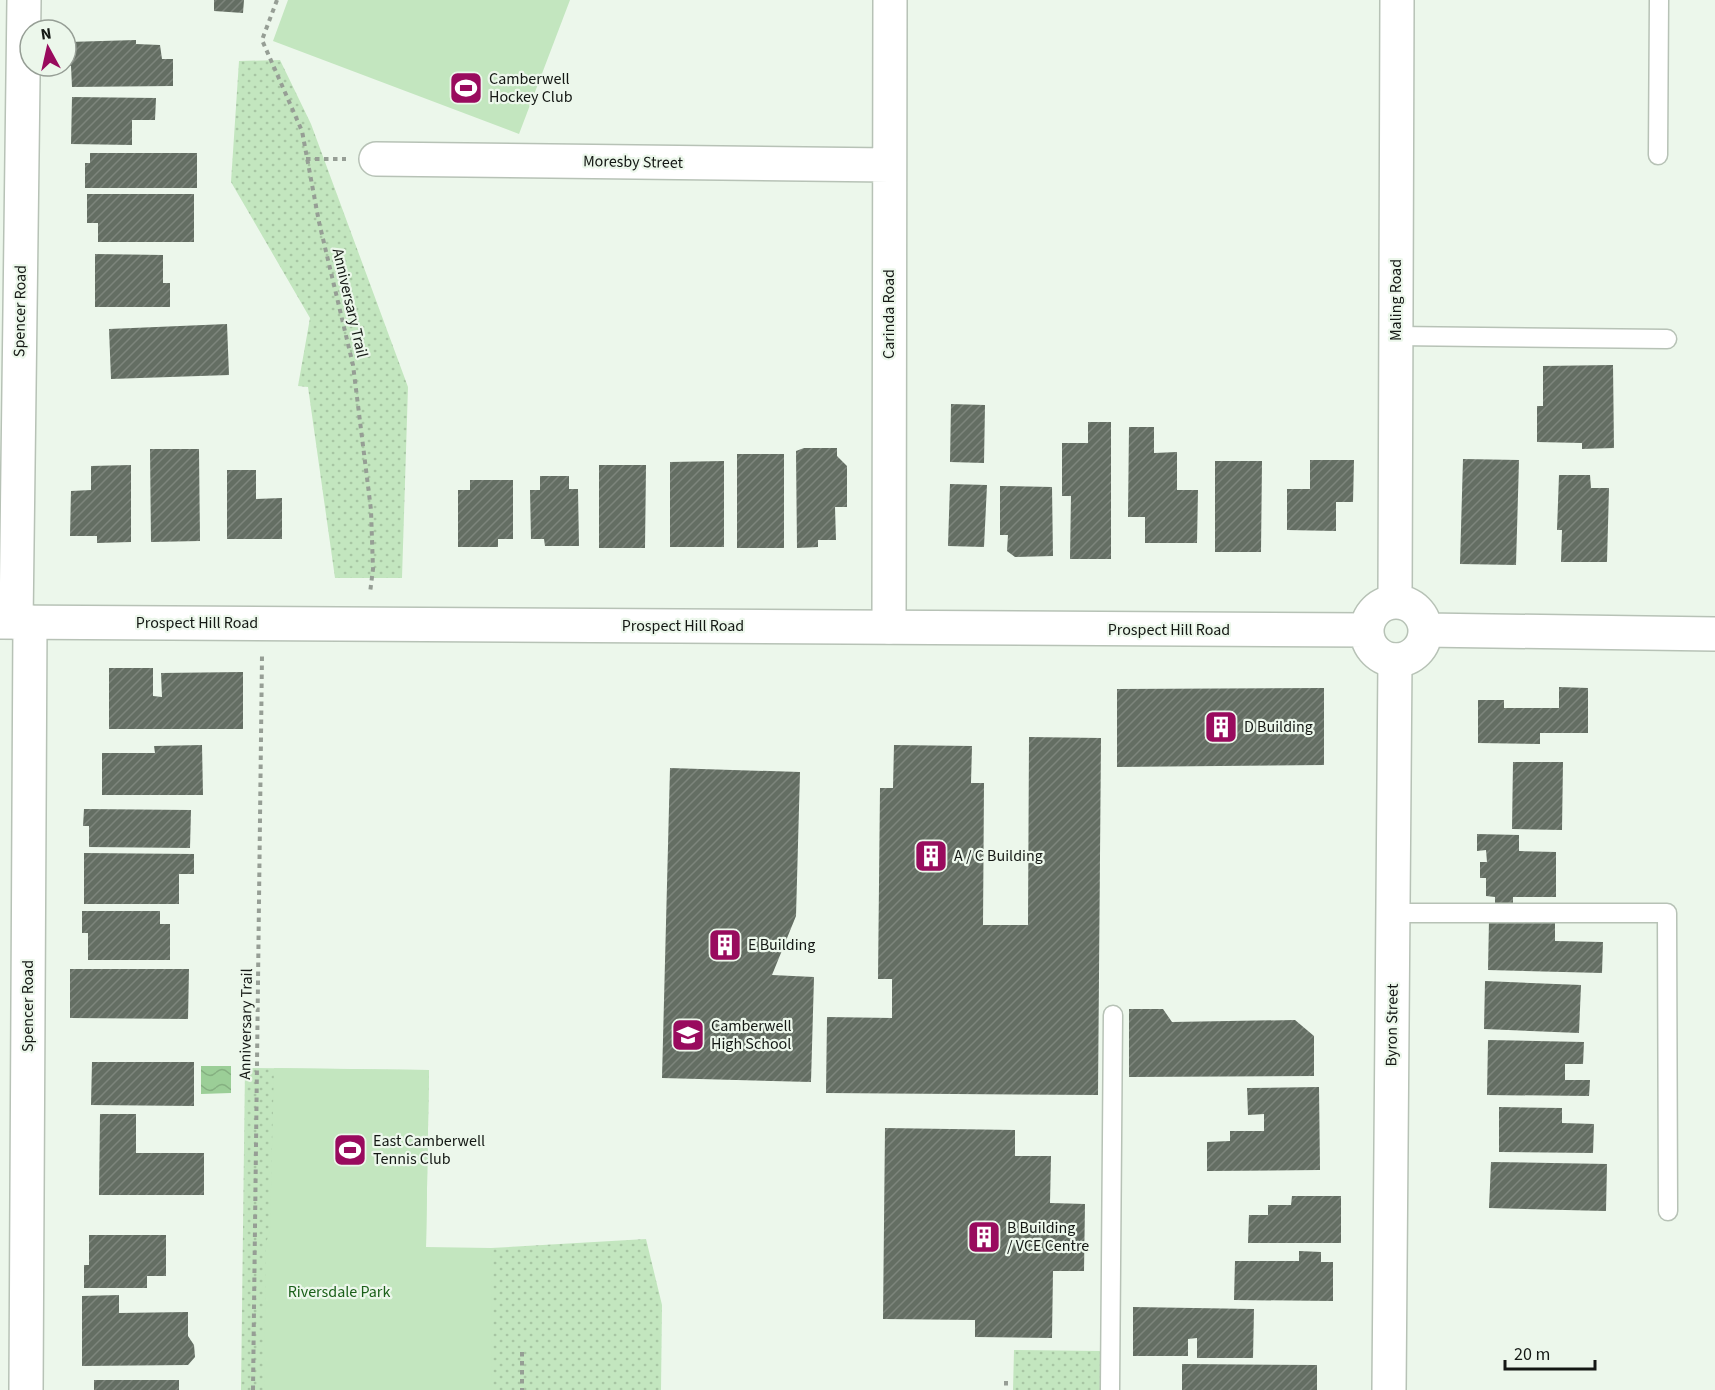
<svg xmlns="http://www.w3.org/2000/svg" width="1715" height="1390" font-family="'Source Sans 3',sans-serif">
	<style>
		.grass { fill: url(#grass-dots) }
		.pitch { fill: #c3e6bf }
		.water { fill: url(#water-waves) }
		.building { fill: url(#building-hatch) }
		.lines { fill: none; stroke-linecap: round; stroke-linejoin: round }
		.service-casing { stroke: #b7c2b6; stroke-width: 21 }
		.minor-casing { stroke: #b7c2b6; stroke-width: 36 }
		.tertiary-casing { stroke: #b7c2b6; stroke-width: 36 }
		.path { stroke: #969e95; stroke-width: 4; stroke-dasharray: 4.5 4.5; stroke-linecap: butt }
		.service { stroke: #fff; stroke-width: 18 }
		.minor { stroke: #fff; stroke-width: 33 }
		.tertiary { stroke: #fff; stroke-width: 33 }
		.labels { text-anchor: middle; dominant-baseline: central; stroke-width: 4.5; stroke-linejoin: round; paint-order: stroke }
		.poi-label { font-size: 16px; fill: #141814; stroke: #ecf7eb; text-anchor: start }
		.street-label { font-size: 16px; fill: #141814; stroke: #ecf7eb }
		.park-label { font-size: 16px; fill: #1a5f19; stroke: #ecf7eb }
	</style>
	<defs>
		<pattern id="grass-dots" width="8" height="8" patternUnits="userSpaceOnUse" patternTransform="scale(1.5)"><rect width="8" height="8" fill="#c3e6bf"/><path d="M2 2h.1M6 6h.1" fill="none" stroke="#a7c5a3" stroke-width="1.8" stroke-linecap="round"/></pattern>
		<pattern id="water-waves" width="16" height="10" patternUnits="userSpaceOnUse" patternTransform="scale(1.5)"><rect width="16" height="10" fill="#9bce97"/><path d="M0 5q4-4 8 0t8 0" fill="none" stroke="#85b081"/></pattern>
		<pattern id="building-hatch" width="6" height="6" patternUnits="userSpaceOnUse" patternTransform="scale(1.5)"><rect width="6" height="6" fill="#646e63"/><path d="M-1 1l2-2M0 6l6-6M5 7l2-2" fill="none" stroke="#7d857c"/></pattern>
	</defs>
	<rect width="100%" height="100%" fill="#ecf7eb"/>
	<path class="grass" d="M 280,60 L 311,124 L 408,387 L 402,578 L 335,578 L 308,387 L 298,386 L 310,318 L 231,182 L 239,61 Z
		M 245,1068 L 429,1070 L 426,1248 L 491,1248 L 646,1239 L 662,1305 L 661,1390 L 241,1390 Z
		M 1014,1350 L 1104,1351 L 1104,1390 L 1013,1390 Z"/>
	<path class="pitch" d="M 288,0 L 570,0 L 519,134 L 273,41 Z
		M 274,1068 L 429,1070 L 426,1247 L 491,1248 L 492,1390 L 264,1390 L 266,1244 L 270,1229 Z"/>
	<path class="water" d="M 201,1066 L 231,1066 L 231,1093 L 201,1094 Z"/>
	<path class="building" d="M 214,0 L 244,0 L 243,13 L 214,11 Z
		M 136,40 L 136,44 L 160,45 L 162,59 L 173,59 L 173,86 L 72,87 L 71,66 L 67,66 L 68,42 Z
		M 72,97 L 156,98 L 155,120 L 132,120 L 132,145 L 71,144 Z
		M 90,153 L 197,153 L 197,188 L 85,188 L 85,163 L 90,163 Z
		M 87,194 L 194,194 L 194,242 L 98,242 L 98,223 L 87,223 Z
		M 95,254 L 163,255 L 163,283 L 170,283 L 170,307 L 95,307 Z
		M 227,324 L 229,375 L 111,379 L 109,329 Z
		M 1613,365 L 1614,448 L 1582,449 L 1582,443 L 1537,442 L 1537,406 L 1543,406 L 1543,366 Z
		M 951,404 L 985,405 L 984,463 L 950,462 Z
		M 1088,422 L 1111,422 L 1111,559 L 1070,559 L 1071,496 L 1062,496 L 1062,443 L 1088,443 Z
		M 1129,427 L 1154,427 L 1154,453 L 1177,452 L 1177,490 L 1198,490 L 1197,543 L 1145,543 L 1145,517 L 1128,517 Z
		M 804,448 L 837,448 L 837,456 L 847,466 L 847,507 L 835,507 L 836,540 L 818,540 L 818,547 L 797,548 L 796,451 Z
		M 150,449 L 199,449 L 200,541 L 151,542 Z
		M 737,454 L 784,454 L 784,548 L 737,548 Z
		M 1463,459 L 1519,460 L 1516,565 L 1460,564 Z
		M 1310,460 L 1354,460 L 1353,502 L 1336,502 L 1336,531 L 1287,530 L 1287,489 L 1310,489 Z
		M 724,461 L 724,547 L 670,547 L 670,462 Z
		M 1215,461 L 1262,461 L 1261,552 L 1215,552 Z
		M 131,465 L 131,542 L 97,543 L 97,536 L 70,536 L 71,491 L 91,490 L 91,466 Z
		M 599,465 L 646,465 L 645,548 L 599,548 Z
		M 227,470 L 256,470 L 256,499 L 282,498 L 282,539 L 227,539 Z
		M 1559,475 L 1590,475 L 1591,488 L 1609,488 L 1607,562 L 1561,562 L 1562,530 L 1557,530 Z
		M 540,476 L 569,476 L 569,489 L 578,489 L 579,546 L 545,546 L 544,539 L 531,539 L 530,490 L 540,490 Z
		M 470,480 L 513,480 L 513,539 L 498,539 L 498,547 L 458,547 L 458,490 L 470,490 Z
		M 950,484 L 987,485 L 984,547 L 948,546 Z
		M 1000,486 L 1052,487 L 1053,556 L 1015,557 L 1007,551 L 1008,535 L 1000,535 Z
		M 109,668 L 153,668 L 153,696 L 162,697 L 161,673 L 243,672 L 243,729 L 109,729 Z
		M 1559,687 L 1588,688 L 1588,733 L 1540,733 L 1540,744 L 1478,743 L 1478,700 L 1504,700 L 1504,708 L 1559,708 Z
		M 1324,688 L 1324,765 L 1117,767 L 1117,689 Z
		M 1029,737 L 1101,738 L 1098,1095 L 826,1093 L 827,1017 L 892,1018 L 892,979 L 878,979 L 880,788 L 893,788 L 894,745 L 972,746 L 971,783 L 984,783 L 983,925 L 1028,925 Z
		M 202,745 L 203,795 L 102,795 L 102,753 L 155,753 L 154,746 Z
		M 1513,762 L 1563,762 L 1562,830 L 1512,829 Z
		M 670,768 L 800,772 L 796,916 L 772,975 L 814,977 L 811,1082 L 662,1078 Z
		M 84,809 L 191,810 L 190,848 L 89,847 L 89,826 L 83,826 Z
		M 1477,834 L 1519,835 L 1519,851 L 1556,852 L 1556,897 L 1513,897 L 1513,903 L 1495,903 L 1495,897 L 1486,896 L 1486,878 L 1480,878 L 1480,862 L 1487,862 L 1486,850 L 1477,851 Z
		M 84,853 L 194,854 L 194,874 L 179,874 L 179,904 L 84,904 Z
		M 82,911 L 160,911 L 160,924 L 170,924 L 170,960 L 88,960 L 88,933 L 82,933 Z
		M 1489,920 L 1555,922 L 1555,941 L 1603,942 L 1602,973 L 1488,970 Z
		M 70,969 L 189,969 L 188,1019 L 70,1018 Z
		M 1485,981 L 1581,985 L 1579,1033 L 1484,1029 Z
		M 1129,1009 L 1163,1009 L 1172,1022 L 1295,1020 L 1314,1036 L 1314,1076 L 1129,1077 Z
		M 1488,1040 L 1584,1042 L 1583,1064 L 1565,1064 L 1565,1080 L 1590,1080 L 1589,1096 L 1487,1095 Z
		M 92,1062 L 194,1062 L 194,1106 L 91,1105 Z
		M 1319,1087 L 1320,1170 L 1207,1171 L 1207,1142 L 1230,1141 L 1230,1131 L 1264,1131 L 1264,1114 L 1248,1115 L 1247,1088 Z
		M 1499,1107 L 1562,1108 L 1562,1123 L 1594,1124 L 1593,1153 L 1499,1152 Z
		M 100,1114 L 136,1114 L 136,1153 L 204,1153 L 204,1195 L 99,1195 Z
		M 885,1128 L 1015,1130 L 1015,1156 L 1051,1156 L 1050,1203 L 1085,1204 L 1084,1271 L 1053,1271 L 1052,1338 L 975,1337 L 975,1320 L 883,1319 Z
		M 1491,1162 L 1607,1164 L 1606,1211 L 1489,1208 Z
		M 1292,1196 L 1341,1196 L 1341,1243 L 1248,1243 L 1249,1215 L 1268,1215 L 1268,1205 L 1291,1205 Z
		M 89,1235 L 166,1235 L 166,1276 L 147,1276 L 147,1288 L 84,1288 L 84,1265 L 89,1265 Z
		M 1299,1251 L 1321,1252 L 1321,1262 L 1333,1262 L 1333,1301 L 1234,1300 L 1235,1261 L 1299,1261 Z
		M 119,1295 L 119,1313 L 188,1312 L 188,1336 L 194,1345 L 195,1357 L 188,1365 L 82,1366 L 82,1296 Z
		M 1133,1307 L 1254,1309 L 1253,1358 L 1197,1358 L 1197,1338 L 1188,1339 L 1188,1356 L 1133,1356 Z
		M 1182,1364 L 1317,1365 L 1317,1390 L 1182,1390 Z
		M 94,1380 L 179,1380 L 179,1390 L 94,1390 Z"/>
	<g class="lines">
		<g class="service-casing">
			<path id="service" d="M 1658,155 L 1659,0
				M 1396,336 L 1667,339
				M 1393,913 L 1667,913 L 1668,1211
				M 1110,1390 L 1113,1015"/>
		</g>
		<g class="minor-casing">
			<path id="minor" d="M 376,159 L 889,165
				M 16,622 L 24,0
				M 889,627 L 890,0
				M 26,1390 L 30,622
				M 1389,1390 L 1395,660"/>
		</g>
		<g class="tertiary-casing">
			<path id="tertiary" d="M 1395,601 L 1397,0
				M1367 631a29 29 0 1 1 58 0a29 29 0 1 1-58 0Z
				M 0,622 L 1367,630
				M 1425,630 L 1715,634"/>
		</g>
		<path class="path" d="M 277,0 L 262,40 L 302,131 L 319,222 L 353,365 L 371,510 L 373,569 L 370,593
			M 306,159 L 346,159
			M 522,1352 L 522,1390
			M 1006,1381 L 1006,1390
			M 253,1390 L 262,656"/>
		<use href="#service" class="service"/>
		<use href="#minor" class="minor"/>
		<use href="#tertiary" class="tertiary"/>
	</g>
	<defs>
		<g id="stadium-square" transform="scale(1.725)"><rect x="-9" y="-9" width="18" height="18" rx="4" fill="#990b5e" stroke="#ecf7eb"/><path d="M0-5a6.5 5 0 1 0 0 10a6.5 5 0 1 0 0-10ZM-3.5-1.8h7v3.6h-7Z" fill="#fff"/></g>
		<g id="building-square" transform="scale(1.725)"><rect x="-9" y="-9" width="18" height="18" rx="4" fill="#990b5e" stroke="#ecf7eb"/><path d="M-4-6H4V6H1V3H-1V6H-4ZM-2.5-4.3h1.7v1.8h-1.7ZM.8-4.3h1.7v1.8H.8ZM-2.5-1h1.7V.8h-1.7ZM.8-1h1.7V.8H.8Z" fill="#fff"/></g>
		<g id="school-square" transform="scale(1.725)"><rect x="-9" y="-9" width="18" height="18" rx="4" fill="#990b5e" stroke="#ecf7eb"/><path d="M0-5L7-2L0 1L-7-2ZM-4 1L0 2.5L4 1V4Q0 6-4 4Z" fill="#fff"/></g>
	</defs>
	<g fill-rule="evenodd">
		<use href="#stadium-square" x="466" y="88"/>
		<use href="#building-square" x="1221" y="727"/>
		<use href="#building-square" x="931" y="856"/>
		<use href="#building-square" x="725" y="945"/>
		<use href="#school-square" x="688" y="1035"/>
		<use href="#stadium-square" x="350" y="1150"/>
		<use href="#building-square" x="984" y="1237"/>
	</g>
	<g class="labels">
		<g class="poi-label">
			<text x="489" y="79">Camberwell<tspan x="489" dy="18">Hockey Club</tspan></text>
			<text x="1244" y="727">D Building</text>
			<text x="954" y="856">A / C Building</text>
			<text x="748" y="945">E Building</text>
			<text x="711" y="1026">Camberwell<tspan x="711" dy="18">High School</tspan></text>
			<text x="373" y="1141">East Camberwell<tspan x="373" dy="18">Tennis Club</tspan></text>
			<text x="1007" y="1228">B Building<tspan x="1007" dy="18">/ VCE Centre</tspan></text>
		</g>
		<g class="street-label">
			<text transform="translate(633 162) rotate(1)">Moresby Street</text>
			<text transform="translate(1396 300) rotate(-90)">Maling Road</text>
			<text transform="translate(350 303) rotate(77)">Anniversary Trail</text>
			<text transform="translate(20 311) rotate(-89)">Spencer Road</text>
			<text transform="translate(889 314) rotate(-90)">Carinda Road</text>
			<text x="197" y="623">Prospect Hill Road</text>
			<text x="683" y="626">Prospect Hill Road</text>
			<text x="1169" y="630">Prospect Hill Road</text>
			<text transform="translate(28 1006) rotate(-90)">Spencer Road</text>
			<text transform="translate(246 1024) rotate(-89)">Anniversary Trail</text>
			<text transform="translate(1392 1025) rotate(-89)">Byron Street</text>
		</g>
		<g class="park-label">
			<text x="339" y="1292">Riversdale Park</text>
		</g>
	</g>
	<g transform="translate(48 48) rotate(352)"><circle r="28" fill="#ecf7eb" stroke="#969e95" stroke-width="1.5"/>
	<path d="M0-4.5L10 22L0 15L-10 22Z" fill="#990b5e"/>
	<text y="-9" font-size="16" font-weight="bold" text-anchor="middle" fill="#141814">N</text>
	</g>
	<path d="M1505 1360v9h90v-9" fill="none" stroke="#141814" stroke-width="3"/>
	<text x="1514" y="1360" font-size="18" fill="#141814" stroke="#ecf7eb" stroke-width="4.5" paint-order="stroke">20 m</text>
</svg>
